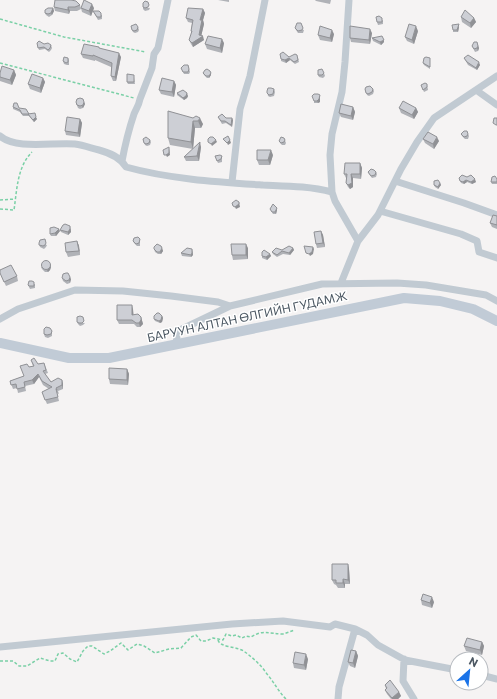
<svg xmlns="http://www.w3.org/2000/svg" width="497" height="699" font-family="Commissioner,sans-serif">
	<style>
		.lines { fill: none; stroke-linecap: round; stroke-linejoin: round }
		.path { stroke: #7ad0a6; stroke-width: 1.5; stroke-dasharray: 3 2; stroke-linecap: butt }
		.street { stroke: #c1cad2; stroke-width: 7 }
		.secondary { stroke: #c1cbd6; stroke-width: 10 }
		.wall { fill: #b0b2b7 }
		.shaded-wall { fill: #909195 }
		.building { fill: #cdcfd5; stroke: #909195 }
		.labels { text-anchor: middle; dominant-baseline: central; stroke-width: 3; stroke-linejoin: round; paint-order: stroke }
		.street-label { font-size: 12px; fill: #4a5661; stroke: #fff }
	</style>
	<rect width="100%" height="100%" fill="#f5f3f3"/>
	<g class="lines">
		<path class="path" d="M 0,19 L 64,37 L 146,52
			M 0,63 L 134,98
			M 0,200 L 15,199
			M 0,209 L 14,210 C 17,190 17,167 32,152
			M 218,640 C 220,648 238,646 245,652 C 253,658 261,665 267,674 C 274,682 278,691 286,699
			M 0,661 L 13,661 L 19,666 L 27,666 L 40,658 L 50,661 L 55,661 L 58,654 L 63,653 L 70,659 L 77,662 L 83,651 L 88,646 L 92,646 L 104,654 L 110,651 L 121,643 L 128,650 L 137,644 L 144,646 L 155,653 L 169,649 L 181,648 L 191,637 L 196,635 L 201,641 L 206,641 L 213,638 L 223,640 L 226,634 L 232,636 L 236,635 L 242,638 L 246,636 L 251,637 C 264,629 269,634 283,634 C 287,633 291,631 295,630"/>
		<path class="street" d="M 476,90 L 497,105
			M 0,136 C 16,150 54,142 75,144 C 83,145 91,148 99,150 C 110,153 120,157 126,167 C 169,179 218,182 263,185 C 286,186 309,186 332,192 L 335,201 L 358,241
			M 122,161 C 125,145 129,129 134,114 C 136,109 139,105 140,99 L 152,68 L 154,54 L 158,48 L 168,0
			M 395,181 L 464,203 L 497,215
			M 232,182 L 240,109 L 250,76 L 265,0
			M 332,192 L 330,155 L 332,134 L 342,92 L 345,62 L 349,0
			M 380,211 L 461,234 L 477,241 L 479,252 L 497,258
			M 341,283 L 358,241 L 378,215 L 401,169 L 417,142 L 434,118 L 497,76
			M 0,319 L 18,309 L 75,290 L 123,291 L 171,296 L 218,302 L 230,306
			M 176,344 L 177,336 L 180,330 L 230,306 L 322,284 L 397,283 L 426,285 L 486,295 L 497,301
			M 0,647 L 232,624 L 283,621 L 330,627 L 335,624 L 355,629 L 367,635 L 378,645 L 405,660 L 457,670
			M 404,659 L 403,681 L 414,699
			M 481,675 L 497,679
			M 338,699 L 339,687 L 355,629"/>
		<path class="secondary" d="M 0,343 L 69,358 L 109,358 L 404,298 L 440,301 L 473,309 L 497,321"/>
	</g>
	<path class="wall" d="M 218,0 L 229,0 L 229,2 Z
		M 315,0 L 331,0 L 330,4 L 316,1 Z
		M 80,5 L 81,9 L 77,11 L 70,11 L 69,14 L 55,11 L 54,7 Z
		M 143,7 L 150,8 L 149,10 L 145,11 L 143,9 Z
		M 53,8 L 54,11 L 52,15 L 49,17 L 46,15 L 45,13 Z
		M 81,8 L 94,8 L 91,16 L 82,12 Z
		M 203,9 L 205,13 L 203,20 L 204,24 L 201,36 L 204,40 L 193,47 L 191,44 L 189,40 L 192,33 L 191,31 L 192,23 L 188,22 L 186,18 Z
		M 93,11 L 102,15 L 102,19 L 98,20 Z
		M 461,17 L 474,18 L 476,22 L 471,28 L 462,22 Z
		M 383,20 L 383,24 L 378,25 L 377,22 Z
		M 138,27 L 139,30 L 138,32 L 135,33 L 133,32 L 132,30 Z
		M 459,27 L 458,32 L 453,32 L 453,30 Z
		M 295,28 L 304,30 L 303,33 L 298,33 L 296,30 Z
		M 418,31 L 414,44 L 407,41 L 405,37 Z
		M 372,33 L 370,44 L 351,42 L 350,38 Z
		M 334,34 L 332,42 L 320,40 L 318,35 Z
		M 372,38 L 384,42 L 381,45 L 373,41 Z
		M 477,42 L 479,48 L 478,51 L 475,52 L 472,46 Z
		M 37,43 L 51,45 L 52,48 L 51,50 L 49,52 L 45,49 L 39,50 Z
		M 224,43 L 222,53 L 207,49 L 205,44 Z
		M 99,49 L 121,57 L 116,81 L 113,81 L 111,76 L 111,67 L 95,60 L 95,61 L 83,58 L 81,54 Z
		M 289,57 L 298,58 L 299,62 L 295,64 L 290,60 L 286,63 L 281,61 L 281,59 Z
		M 68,58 L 69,60 L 69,65 L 67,65 L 64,64 L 63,61 Z
		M 464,58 L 480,65 L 477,70 L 468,65 Z
		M 430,61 L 430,69 L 424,65 L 423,63 Z
		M 188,65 L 190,72 L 189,74 L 184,74 L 181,68 Z
		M 14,70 L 16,75 L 12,85 L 0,81 L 0,73 Z
		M 210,71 L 211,75 L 209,78 L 207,78 L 204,75 L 203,73 Z
		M 324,73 L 325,76 L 323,78 L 319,77 L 318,75 Z
		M 134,77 L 135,84 L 128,84 L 127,82 Z
		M 43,78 L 45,82 L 41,93 L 30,89 L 28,84 Z
		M 174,81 L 176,85 L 174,97 L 161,94 L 159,90 Z
		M 427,84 L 428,90 L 424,92 L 421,85 Z
		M 274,89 L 275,92 L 274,96 L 270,97 L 268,96 L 267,91 Z
		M 365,89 L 373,89 L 374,91 L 373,94 L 369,96 L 367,95 Z
		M 177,93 L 188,96 L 187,98 L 184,100 L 177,95 Z
		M 320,95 L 320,102 L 318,103 L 314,103 L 314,101 Z
		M 84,102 L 85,104 L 83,108 L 80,109 L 78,108 L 76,103 Z
		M 13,107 L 19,108 L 37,119 L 34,122 L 33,121 L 29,116 L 23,116 L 20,112 L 13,109 Z
		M 353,107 L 355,112 L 353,120 L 341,117 L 339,113 Z
		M 399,108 L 416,108 L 418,112 L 414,119 L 401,113 Z
		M 218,117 L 233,120 L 232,127 L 226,123 L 222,124 Z
		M 193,118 L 203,124 L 201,128 L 195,128 L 193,149 L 201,147 L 199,161 L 186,161 L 184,157 L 193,149 L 170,145 L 168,138 Z
		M 80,119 L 82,123 L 80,137 L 66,135 L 65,131 Z
		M 461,134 L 468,134 L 469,136 L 468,139 L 465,139 L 462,136 Z
		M 284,138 L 286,143 L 285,145 L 282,145 L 280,143 L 279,141 Z
		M 143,139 L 150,140 L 151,142 L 150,145 L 147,146 L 145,145 Z
		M 423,139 L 439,141 L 434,149 L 425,143 Z
		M 273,155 L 270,165 L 259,165 L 257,160 Z
		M 215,156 L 222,156 L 222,162 L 218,163 Z
		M 360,163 L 362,168 L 361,179 L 353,178 L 353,187 L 350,189 L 348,187 L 346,183 L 346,178 L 344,174 Z
		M 368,172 L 376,172 L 377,174 L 376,177 L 372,178 L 369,174 Z
		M 459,178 L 476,182 L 472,184 L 467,182 L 464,184 L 461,183 Z
		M 497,179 L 497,184 L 492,184 L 491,182 Z
		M 440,183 L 441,185 L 438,189 L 435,187 L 434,185 Z
		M 277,208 L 277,210 L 276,214 L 273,214 L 270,209 Z
		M 497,216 L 497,229 L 492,227 L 490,223 Z
		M 71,229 L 71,232 L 68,235 L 61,232 L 60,230 Z
		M 60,231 L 56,236 L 51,236 L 50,234 Z
		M 321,231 L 323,235 L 325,247 L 317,248 L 316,244 Z
		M 140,239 L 140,246 L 137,246 L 134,243 L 133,241 Z
		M 77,241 L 79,246 L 80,255 L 68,257 L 66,252 Z
		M 39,243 L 47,245 L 46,247 L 44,249 L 40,247 Z
		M 161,246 L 163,251 L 161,254 L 158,254 L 155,252 L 154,249 Z
		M 248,248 L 248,259 L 233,260 L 232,255 Z
		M 293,248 L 294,250 L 290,255 L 283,254 L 277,257 L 273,254 L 272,252 Z
		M 192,249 L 193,255 L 191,257 L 182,256 L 181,253 Z
		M 270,254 L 271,256 L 267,260 L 262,258 L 262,256 Z
		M 50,265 L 51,267 L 50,270 L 48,272 L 45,272 L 42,269 L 41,267 Z
		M 0,273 L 17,276 L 18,281 L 6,286 Z
		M 62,278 L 71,279 L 70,283 L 67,284 L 63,281 Z
		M 35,284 L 35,288 L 30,289 L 28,285 Z
		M 133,309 L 133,315 L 141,317 L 143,324 L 140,327 L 137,327 L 134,324 L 119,324 L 117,320 Z
		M 162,316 L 163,318 L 162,322 L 160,323 L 155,321 L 154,319 Z
		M 77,322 L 85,323 L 83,325 L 80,326 L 78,324 Z
		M 52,331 L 52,336 L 48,338 L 45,337 L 44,334 Z
		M 31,360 L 38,364 L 44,363 L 48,373 L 45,374 L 51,382 L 62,380 L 63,384 L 63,389 L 58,391 L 59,394 L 57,393 L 59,401 L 47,404 L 42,392 L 49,389 L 43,385 L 39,377 L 34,384 L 25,386 L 26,391 L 18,393 L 17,388 L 13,389 L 10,381 L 24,376 L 29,367 L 33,366 Z
		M 127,369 L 129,374 L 128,385 L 110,384 L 109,379 Z
		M 348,564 L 349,569 L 350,584 L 345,584 L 345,588 L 338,588 L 336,585 L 334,584 L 332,580 Z
		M 421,600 L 434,602 L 432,608 L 422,605 Z
		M 482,642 L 484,646 L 482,655 L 466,651 L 464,646 Z
		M 356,651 L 358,656 L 355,668 L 350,666 L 348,662 Z
		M 308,659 L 306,670 L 294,668 L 293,663 Z
		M 385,685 L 399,692 L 401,696 L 398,699 L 391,699 L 387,694 L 385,690 L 386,689 Z"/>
	<path class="shaded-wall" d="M 92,4 L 94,8 L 91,16 L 89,11 Z
		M 68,7 L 70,11 L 69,14 L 68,10 Z
		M 53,8 L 54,11 L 52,15 L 51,13 Z
		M 203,9 L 205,13 L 203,20 L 204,24 L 201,37 L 203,36 L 204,40 L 193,47 L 192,43 L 199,35 L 200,20 Z
		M 474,18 L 476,22 L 471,28 L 470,23 Z
		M 459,24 L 459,27 L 458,32 L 457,30 Z
		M 416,26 L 418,31 L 414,44 L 412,40 Z
		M 370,29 L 372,33 L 370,44 L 369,40 Z
		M 332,30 L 334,34 L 332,42 L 330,38 Z
		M 222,39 L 224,43 L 222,53 L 220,48 Z
		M 384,40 L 384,42 L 381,45 L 380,42 Z
		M 478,46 L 479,48 L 478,51 L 477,48 Z
		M 119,53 L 121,57 L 116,81 L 115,77 Z
		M 289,58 L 290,60 L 286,63 L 285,60 Z
		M 479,62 L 480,65 L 477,70 L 476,68 Z
		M 14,70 L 16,75 L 12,85 L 10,80 Z
		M 211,73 L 211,75 L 209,78 L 209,76 Z
		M 43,78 L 45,82 L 41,93 L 40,88 Z
		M 174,81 L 176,85 L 174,97 L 172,92 Z
		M 187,93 L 188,96 L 187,98 L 184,100 L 183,98 Z
		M 320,95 L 320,102 L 318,103 L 317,101 Z
		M 84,102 L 85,104 L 83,108 L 82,106 Z
		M 353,107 L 355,112 L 353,120 L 351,116 Z
		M 416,108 L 418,112 L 414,119 L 412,115 Z
		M 36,117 L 37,119 L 34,122 L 33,120 Z
		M 200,118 L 203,124 L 201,128 L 198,121 Z
		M 232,118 L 233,120 L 232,127 L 231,125 Z
		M 80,119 L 82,123 L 80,137 L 78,133 Z
		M 193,121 L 195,128 L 193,149 L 191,142 Z
		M 437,137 L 439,141 L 434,149 L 433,144 Z
		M 216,140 L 217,142 L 212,146 L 211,144 Z
		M 230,140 L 231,143 L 228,145 L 227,143 Z
		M 200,142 L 201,147 L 199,161 L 197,156 Z
		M 169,147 L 170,155 L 167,157 L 166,155 Z
		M 271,150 L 273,155 L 270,165 L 268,160 Z
		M 360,163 L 362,168 L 361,179 L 360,174 Z
		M 351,174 L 353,178 L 353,187 L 350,189 L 348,185 Z
		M 475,179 L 476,182 L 472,184 L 471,182 Z
		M 466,180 L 467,182 L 464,184 L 463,182 Z
		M 440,183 L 441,185 L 438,189 L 438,187 Z
		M 239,202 L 240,207 L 236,209 L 235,207 Z
		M 277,208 L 277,210 L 276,214 L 275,212 Z
		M 70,226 L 71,232 L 68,235 L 68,232 Z
		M 59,229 L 60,231 L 56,236 L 55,233 Z
		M 321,231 L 323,235 L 325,247 L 323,243 Z
		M 77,241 L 79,246 L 80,255 L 79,251 Z
		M 246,244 L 248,248 L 248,259 L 246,255 Z
		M 313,247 L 314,249 L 313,254 L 310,256 L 309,254 Z
		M 162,248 L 163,251 L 161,254 L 160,252 Z
		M 293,248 L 294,250 L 290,255 L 289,253 Z
		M 192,249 L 193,255 L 191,257 L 191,255 Z
		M 270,254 L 271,256 L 267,260 L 266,257 Z
		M 50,265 L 51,267 L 50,270 L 48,272 L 47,270 Z
		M 70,277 L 71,279 L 70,283 L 69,280 Z
		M 132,305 L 133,309 L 134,319 L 132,315 Z
		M 162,316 L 163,318 L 162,322 L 160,323 L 159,321 Z
		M 141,317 L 143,324 L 140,327 L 139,323 Z
		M 127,369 L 129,374 L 128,385 L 127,380 Z
		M 38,374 L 39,377 L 34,384 L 32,380 Z
		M 62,380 L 63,384 L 63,389 L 62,385 Z
		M 348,564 L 349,569 L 350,584 L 348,580 Z
		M 343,579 L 345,584 L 345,588 L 343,583 Z
		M 432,597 L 434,602 L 432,608 L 430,603 Z
		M 482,642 L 484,646 L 482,655 L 480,650 Z
		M 356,651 L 358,656 L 355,668 L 353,663 Z
		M 306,654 L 308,659 L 306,670 L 304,665 Z
		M 399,692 L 401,696 L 398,699 L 392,699 L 392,698 Z"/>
	<path class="building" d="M 55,0 L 71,0 L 76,1 L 80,5 L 75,7 L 68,7 L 68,10 L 54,7 Z
		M 84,0 L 92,4 L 89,11 L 81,8 Z
		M 145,1 L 148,2 L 149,5 L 148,7 L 145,8 L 143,7 L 143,3 Z
		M 48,8 L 53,8 L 51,13 L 48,14 L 45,13 L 45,10 Z
		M 188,8 L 203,9 L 200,20 L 202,20 L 199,35 L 203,36 L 192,43 L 189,40 L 192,31 L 191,31 L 193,20 L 186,18 Z
		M 465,10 L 474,18 L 470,23 L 461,17 Z
		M 93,11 L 99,11 L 101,13 L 101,17 L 97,17 Z
		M 379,16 L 382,18 L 382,22 L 377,22 L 376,17 Z
		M 297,23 L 301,23 L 303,28 L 302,30 L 298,31 L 295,28 Z
		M 136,24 L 138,27 L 137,30 L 134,31 L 132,30 L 131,26 Z
		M 409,24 L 416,26 L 412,40 L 405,37 Z
		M 459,24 L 457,30 L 453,30 L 452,25 Z
		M 320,26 L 332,30 L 330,38 L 318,35 Z
		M 350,26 L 370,29 L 369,40 L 350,38 Z
		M 208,36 L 222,39 L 220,48 L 205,44 Z
		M 382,36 L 384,40 L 380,42 L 372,38 Z
		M 39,41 L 44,44 L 48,43 L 51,45 L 50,48 L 48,50 L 44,47 L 38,48 L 37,43 Z
		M 474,42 L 477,42 L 478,46 L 477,48 L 474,49 L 472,46 Z
		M 84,44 L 99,47 L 99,48 L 119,53 L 115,77 L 111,76 L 112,63 L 93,55 L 93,56 L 81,54 Z
		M 283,52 L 289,57 L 295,54 L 297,55 L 298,60 L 294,62 L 289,58 L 285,60 L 281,59 L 280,54 Z
		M 468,55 L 479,62 L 476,68 L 467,62 L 464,58 Z
		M 64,57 L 68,58 L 68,62 L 66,63 L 63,61 Z
		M 426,57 L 430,58 L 430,67 L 423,63 L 424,58 Z
		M 184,65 L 188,65 L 189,69 L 188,72 L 183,72 L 181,68 Z
		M 2,66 L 14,70 L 10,80 L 0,77 L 0,73 Z
		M 207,69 L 210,71 L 211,73 L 209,76 L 206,76 L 203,73 L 205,70 Z
		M 322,69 L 324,73 L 322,75 L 318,75 L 318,70 Z
		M 32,74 L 43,78 L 40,88 L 28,84 Z
		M 127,74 L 134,75 L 134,82 L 127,82 Z
		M 162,78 L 174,81 L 172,92 L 159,90 Z
		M 425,83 L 427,84 L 427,87 L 423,90 L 421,85 Z
		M 370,86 L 373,89 L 372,92 L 368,94 L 366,93 L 365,89 L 366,87 Z
		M 268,88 L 271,88 L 274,89 L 273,94 L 269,95 L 267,93 L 267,91 Z
		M 183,90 L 187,93 L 186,96 L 183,98 L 177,93 Z
		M 314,94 L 318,94 L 320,95 L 319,99 L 317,101 L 314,101 L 312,96 Z
		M76 102a4 4 0 1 1 8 0a4 4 0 1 1-8 0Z
		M 403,101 L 416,108 L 412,115 L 399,108 Z
		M 14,103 L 17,103 L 19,108 L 26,109 L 29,114 L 22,114 L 20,110 L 13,107 Z
		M 341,104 L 353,107 L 351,116 L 339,113 Z
		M 168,111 L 193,118 L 196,116 L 200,118 L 198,121 L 193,121 L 191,142 L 168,138 Z
		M 35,113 L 36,117 L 33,120 L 32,119 L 28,114 Z
		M 222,114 L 226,118 L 232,118 L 231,125 L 225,121 L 221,121 L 218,117 Z
		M 67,117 L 80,119 L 78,133 L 65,131 Z
		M 494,118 L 497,118 L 497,125 L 496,125 L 493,123 Z
		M 464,131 L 467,131 L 468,134 L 467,136 L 464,137 L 461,134 Z
		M 428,132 L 437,137 L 433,144 L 423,139 Z
		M 228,136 L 230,140 L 227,143 L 223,139 Z
		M 146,137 L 150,140 L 149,143 L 146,144 L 144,143 L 143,139 Z
		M 210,137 L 213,137 L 216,140 L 211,144 L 208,142 L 208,139 Z
		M 281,137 L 284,138 L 285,140 L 284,142 L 281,143 L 279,141 Z
		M 200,142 L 197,156 L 184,157 Z
		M 169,147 L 169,153 L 166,155 L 164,155 L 163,150 Z
		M 257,150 L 271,150 L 268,160 L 257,160 Z
		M 220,155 L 222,156 L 221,159 L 217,161 L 215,156 Z
		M 345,163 L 360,163 L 360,174 L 351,174 L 352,183 L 348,185 L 346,183 L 347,174 L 344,174 Z
		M 371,169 L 374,170 L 376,172 L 375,175 L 371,176 L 368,172 Z
		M 462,175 L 467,177 L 471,175 L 475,179 L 471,182 L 466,180 L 463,182 L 460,181 L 459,178 Z
		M 495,176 L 497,179 L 497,182 L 491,182 L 492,177 Z
		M 438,180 L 440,183 L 438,187 L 434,185 L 434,181 Z
		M 236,200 L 239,202 L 239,204 L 235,207 L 233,206 L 232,203 Z
		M 273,204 L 277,208 L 275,212 L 272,212 L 270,209 Z
		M 493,215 L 497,216 L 497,225 L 490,223 Z
		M 65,224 L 70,226 L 70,229 L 68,232 L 60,230 L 63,225 Z
		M 54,227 L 59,229 L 55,233 L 50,234 L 50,228 Z
		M 321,231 L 323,243 L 316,244 L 314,232 Z
		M 138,237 L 140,239 L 139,243 L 136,244 L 133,241 L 134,238 Z
		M 45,239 L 46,243 L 45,245 L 43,246 L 39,245 L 39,243 L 40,240 Z
		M 77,241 L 79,251 L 66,252 L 65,243 Z
		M 157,244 L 161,246 L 162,248 L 160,252 L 157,252 L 154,249 L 154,247 Z
		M 231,244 L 246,244 L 246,255 L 232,255 Z
		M 289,246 L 293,248 L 289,253 L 282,251 L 277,255 L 272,252 L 276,248 L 282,250 Z
		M 304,246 L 313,247 L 312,252 L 309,254 L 306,253 Z
		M 187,248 L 192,249 L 192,253 L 191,255 L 181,253 Z
		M 264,250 L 270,254 L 266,257 L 262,256 L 262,252 Z
		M41.5 265a4.5 4.5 0 1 1 9 0a4.5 4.5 0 1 1-9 0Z
		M 11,265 L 17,276 L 4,282 L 0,273 L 0,270 Z
		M 66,273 L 68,273 L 70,277 L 69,280 L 66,281 L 62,278 L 63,274 Z
		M 29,281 L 32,281 L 34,282 L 34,286 L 29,286 L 28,285 Z
		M 117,305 L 132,305 L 132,315 L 138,314 L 141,317 L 141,320 L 139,323 L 136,323 L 132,320 L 117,320 Z
		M 157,313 L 159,313 L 162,316 L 161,320 L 159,321 L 154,319 L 154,316 Z
		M 80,316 L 83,317 L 84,321 L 82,323 L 79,323 L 77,322 L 77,317 Z
		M 46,327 L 50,328 L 52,331 L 51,334 L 47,335 L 44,334 L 44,329 Z
		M 34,358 L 38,364 L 44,363 L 46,370 L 43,371 L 51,382 L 58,378 L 62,380 L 62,385 L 56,388 L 57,390 L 56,389 L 58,397 L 45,400 L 42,392 L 52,387 L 42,381 L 38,374 L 32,380 L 24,382 L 25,387 L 17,389 L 16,384 L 11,385 L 10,381 L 24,376 L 20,366 L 27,364 L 29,367 L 34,366 L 31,360 Z
		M 109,368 L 127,369 L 127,380 L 109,379 Z
		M 332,564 L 348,564 L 348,580 L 343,579 L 343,583 L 336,583 L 336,580 L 332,580 Z
		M 423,594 L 432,597 L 430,603 L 421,600 Z
		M 467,638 L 482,642 L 480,650 L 464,646 Z
		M 351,650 L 356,651 L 353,663 L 348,662 Z
		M 295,652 L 306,654 L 304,665 L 293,663 Z
		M 390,680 L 399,692 L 392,698 L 385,690 L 387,688 L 385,685 Z"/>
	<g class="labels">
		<g class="street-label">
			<text transform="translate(247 316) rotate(-12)">БАРУУН АЛТАН ӨЛГИЙН ГУДАМЖ</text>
		</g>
	</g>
	<g transform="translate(469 671) rotate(27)"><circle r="19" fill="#ffffff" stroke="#b7bbc0"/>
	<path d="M0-3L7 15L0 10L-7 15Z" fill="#1a73e8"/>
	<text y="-6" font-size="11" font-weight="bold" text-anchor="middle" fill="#4a5661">N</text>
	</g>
</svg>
